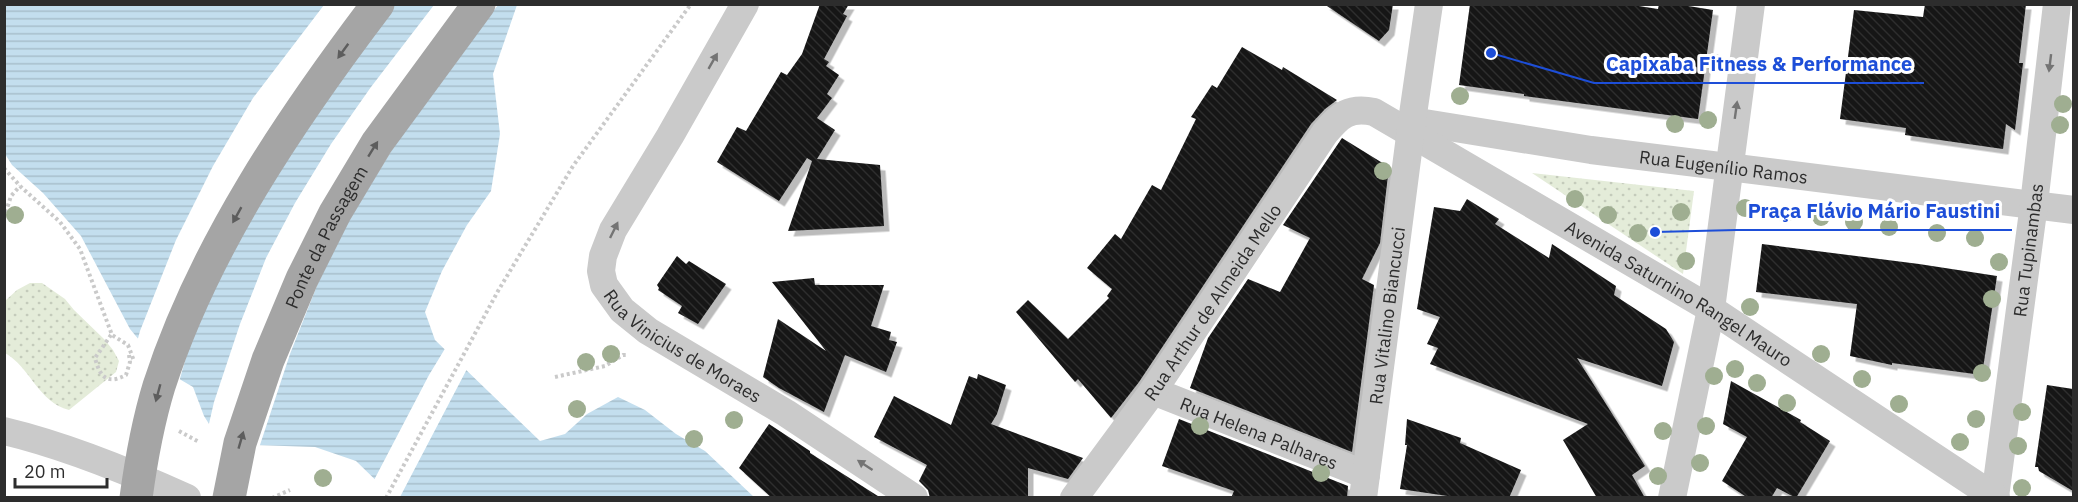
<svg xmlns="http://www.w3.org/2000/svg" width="2078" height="502" font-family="'IBM Plex Sans',sans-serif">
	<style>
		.park { fill: url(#park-dots) }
		.water { fill: url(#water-rules) }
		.pier { fill: #fff }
		.building { fill: url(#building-back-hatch); filter: url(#shadow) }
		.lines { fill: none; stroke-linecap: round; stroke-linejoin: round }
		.path { stroke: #cacaca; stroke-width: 4; stroke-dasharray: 3 3; stroke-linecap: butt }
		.street { stroke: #cacaca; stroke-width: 28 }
		.primary { stroke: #a5a5a5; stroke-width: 33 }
		.primary-bridge { stroke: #a5a5a5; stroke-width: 33 }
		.tree { fill: #9fae91 }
		.oneway { fill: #5d5d5d }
		.oneway2 { fill: #747474 }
		.labels { text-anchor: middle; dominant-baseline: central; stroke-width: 6; stroke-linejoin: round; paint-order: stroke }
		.street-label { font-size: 18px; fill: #2d2d2d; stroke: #fff }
		.leader { fill: none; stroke: #1d4ed8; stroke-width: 2 }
		.callout-dot { fill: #1d4ed8; stroke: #fff; stroke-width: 2 }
		.callout-label { font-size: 20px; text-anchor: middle; font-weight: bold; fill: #1d4ed8; stroke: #fff; stroke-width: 6; stroke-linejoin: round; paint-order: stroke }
	</style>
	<defs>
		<pattern id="park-dots" width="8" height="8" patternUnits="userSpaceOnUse" patternTransform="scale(1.5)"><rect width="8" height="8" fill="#e4ecd9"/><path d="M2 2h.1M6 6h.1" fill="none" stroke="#c4cbbb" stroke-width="1.8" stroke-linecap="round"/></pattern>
		<pattern id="water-rules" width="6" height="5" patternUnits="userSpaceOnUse" patternTransform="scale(1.5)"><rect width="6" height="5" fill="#c3deee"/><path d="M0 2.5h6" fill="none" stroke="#a8bfcc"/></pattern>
		<pattern id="building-back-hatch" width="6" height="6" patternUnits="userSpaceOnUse" patternTransform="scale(1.5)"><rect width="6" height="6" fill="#141414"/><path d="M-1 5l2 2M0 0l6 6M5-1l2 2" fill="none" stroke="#2e2e2e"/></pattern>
		<filter id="shadow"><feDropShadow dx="5.5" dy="5.5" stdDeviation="0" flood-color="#0004"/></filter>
	</defs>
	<rect width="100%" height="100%" fill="#fff"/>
	<path class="park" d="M 1532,173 L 1694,191 L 1683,274 Z
		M 30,283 L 42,283 L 65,299 L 74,310 L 104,339 L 113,350 L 119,361 L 116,372 L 69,410 C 39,403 30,367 5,353 L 5,301 L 17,290 Z"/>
	<path class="water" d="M 4,5 L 517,5 L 493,74 L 500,134 L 491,191 L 467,225 L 442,271 L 425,312 L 435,340 L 540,441 L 565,434 L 587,414 L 618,397 L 645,410 L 676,434 L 705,451 L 754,497 L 393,497 L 356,461 L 315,447 L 251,445 L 216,435 L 204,416 L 193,387 L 164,370 L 130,329 L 81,236 L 43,193 L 12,165 L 5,154 Z"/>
	<path class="pier" d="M 324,5 L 389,5 L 253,195 L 189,347 L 179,382 L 162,372 L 137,342 L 140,331 L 176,240 L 213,166 L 253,98 Z
		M 434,5 L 498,5 L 416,110 L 345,227 L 318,283 L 290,354 L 259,448 L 250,448 L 215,437 L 208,428 L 214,402 L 240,324 L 266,258 L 295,203 L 331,144 L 371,87 Z
		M 446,347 L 468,367 L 400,497 L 389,498 L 373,482 L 429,375 Z"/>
	<path class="building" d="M 820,4 L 849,4 L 843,14 L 847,16 L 824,59 L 829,62 L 826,66 L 839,75 L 827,94 L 832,98 L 817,118 L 835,130 L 817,159 L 880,165 L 884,226 L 788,231 L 812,161 L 807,158 L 779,201 L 717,162 L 737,127 L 746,131 L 781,72 L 787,75 L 802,54 Z
		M 1324,4 L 1393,4 L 1389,30 L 1379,41 Z
		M 1470,4 L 1626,4 L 1658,9 L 1659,4 L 1676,4 L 1713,10 L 1698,119 L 1524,96 L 1524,94 L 1459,85 Z
		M 1925,4 L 2026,4 L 2019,63 L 2023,63 L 2015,130 L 2006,124 L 2003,149 L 1905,135 L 1906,128 L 1840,119 L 1854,10 L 1923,17 Z
		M 1242,47 L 1282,70 L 1283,67 L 1337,100 L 1325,109 L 1311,124 L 1139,382 L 1111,418 L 1078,379 L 1075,382 L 1016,312 L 1028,300 L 1068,339 L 1109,298 L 1107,296 L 1112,289 L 1087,268 L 1115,234 L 1121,239 L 1152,185 L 1161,190 L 1196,119 L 1191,117 L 1212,85 L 1217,88 Z
		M 1342,138 L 1389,167 L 1380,243 L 1362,279 L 1374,285 L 1352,452 L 1190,388 L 1208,338 L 1248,279 L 1280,292 L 1310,238 L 1283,225 Z
		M 1467,199 L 1499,219 L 1495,224 L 1549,258 L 1552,244 L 1616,286 L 1614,295 L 1666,329 L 1674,342 L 1662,386 L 1577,358 L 1645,466 L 1632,475 L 1645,498 L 1597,498 L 1563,440 L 1588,424 L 1430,364 L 1438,348 L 1427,344 L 1440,317 L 1417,309 L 1434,207 L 1460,211 Z
		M 1762,244 L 1919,264 L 1997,276 L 1982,375 L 1892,363 L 1892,365 L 1850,356 L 1857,304 L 1756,292 Z
		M 677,256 L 686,264 L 689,261 L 726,284 L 698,324 L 678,313 L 682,306 L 658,290 L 659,288 L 657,285 Z
		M 814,278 L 815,285 L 884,285 L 871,326 L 891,332 L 889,340 L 897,342 L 886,372 L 845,355 L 824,412 L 779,388 L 763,377 L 778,319 L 826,351 L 772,282 Z
		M 978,374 L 1006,385 L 997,414 L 991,424 L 1083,458 L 1068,479 L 1028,468 L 1028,498 L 930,498 L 928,490 L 919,481 L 927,465 L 874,437 L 894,396 L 951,425 L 969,376 L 977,379 Z
		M 1731,381 L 1801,420 L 1800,422 L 1830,441 L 1796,498 L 1777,488 L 1771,498 L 1748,498 L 1722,481 L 1747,437 L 1723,424 Z
		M 2047,385 L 2073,389 L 2073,491 L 2039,471 L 2038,467 L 2035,467 Z
		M 1179,419 L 1348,486 L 1347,498 L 1231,498 L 1234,491 L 1162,466 Z
		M 1407,419 L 1461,438 L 1460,443 L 1521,470 L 1509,498 L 1461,498 L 1400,489 L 1407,445 L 1405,445 Z
		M 769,424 L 810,451 L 810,453 L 881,498 L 772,498 L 739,468 Z"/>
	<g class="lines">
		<path class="path" d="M 4,168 L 20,186 L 60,222 L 80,249 L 112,335 L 128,345 L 134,361
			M 4,218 L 11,196 L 20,186
			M 111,335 L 95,358 C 100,377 107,385 126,375 L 130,362 L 129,355
			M 555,377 L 605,366 L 623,355 L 628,355
			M 179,431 L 199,442
			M 272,498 L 290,490
			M 386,498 L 498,291 L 573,166 L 691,4"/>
		<g class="street">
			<path id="s1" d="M 745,4 L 670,136 L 613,230 L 603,256 L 601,271 L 604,285 L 622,310 L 648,331 L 786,413 L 914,498"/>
			<path id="s2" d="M 1412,121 L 1591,150 L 2074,210"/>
			<path id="s3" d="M 1153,391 L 1366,475"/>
			<path d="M 4,431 C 67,446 128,471 187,498"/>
			<path id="s4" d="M 1995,497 L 2034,204 L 2057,4"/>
			<path id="s5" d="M 1074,498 L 1153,391 L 1325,133 C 1340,115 1349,107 1374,112 L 1711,309 L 1996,498"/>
			<path id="s6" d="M 1363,498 L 1412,121 L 1429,4"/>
			<path d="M 1672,498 L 1711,309 L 1751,4"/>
		</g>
		<path class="primary" id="s7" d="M 229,498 L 240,443 L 268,360 L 302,279 L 335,213 L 377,143 L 479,4"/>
		<path class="primary-bridge" d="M 136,498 C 141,461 148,422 159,386 C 204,247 290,120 378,4"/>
	</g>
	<g class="tree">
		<circle cx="1715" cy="63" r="9"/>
		<circle cx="1460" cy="96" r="9"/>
		<circle cx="2063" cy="104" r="9"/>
		<circle cx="1708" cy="120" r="9"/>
		<circle cx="1675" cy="124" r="9"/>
		<circle cx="2060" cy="125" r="9"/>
		<circle cx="1383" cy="171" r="9"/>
		<circle cx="1575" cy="199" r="9"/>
		<circle cx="1745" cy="208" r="9"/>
		<circle cx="1681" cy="212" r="9"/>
		<circle cx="1785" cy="214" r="9"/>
		<circle cx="15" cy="215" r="9"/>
		<circle cx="1608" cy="215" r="9"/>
		<circle cx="1821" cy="217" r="9"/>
		<circle cx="1854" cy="222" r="9"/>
		<circle cx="1889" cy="227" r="9"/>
		<circle cx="1638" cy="233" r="9"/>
		<circle cx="1937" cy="233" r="9"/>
		<circle cx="1975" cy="238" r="9"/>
		<circle cx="1686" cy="261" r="9"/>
		<circle cx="1999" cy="262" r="9"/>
		<circle cx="1992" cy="299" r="9"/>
		<circle cx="1750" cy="307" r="9"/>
		<circle cx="611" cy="354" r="9"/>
		<circle cx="1821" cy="354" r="9"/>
		<circle cx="586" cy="362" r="9"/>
		<circle cx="1735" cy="369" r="9"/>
		<circle cx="1982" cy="373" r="9"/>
		<circle cx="1714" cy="376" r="9"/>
		<circle cx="1862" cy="379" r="9"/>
		<circle cx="1757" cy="383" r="9"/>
		<circle cx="1787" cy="403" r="9"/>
		<circle cx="1899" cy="404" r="9"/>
		<circle cx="577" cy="409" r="9"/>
		<circle cx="2022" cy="412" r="9"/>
		<circle cx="1976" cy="419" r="9"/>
		<circle cx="734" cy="420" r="9"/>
		<circle cx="1200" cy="426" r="9"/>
		<circle cx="1706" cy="426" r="9"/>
		<circle cx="1663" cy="431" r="9"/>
		<circle cx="694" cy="439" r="9"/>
		<circle cx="1960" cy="442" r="9"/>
		<circle cx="2018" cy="446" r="9"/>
		<circle cx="1700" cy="463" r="9"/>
		<circle cx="1321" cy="473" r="9"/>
		<circle cx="1658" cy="476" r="9"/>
		<circle cx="323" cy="478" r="9"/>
		<circle cx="2022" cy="488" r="9"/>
	</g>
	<defs><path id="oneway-solid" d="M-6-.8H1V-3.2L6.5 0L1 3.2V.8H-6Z" transform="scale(1.5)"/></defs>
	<g class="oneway">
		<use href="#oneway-solid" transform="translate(343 51) rotate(126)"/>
		<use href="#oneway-solid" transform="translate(373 149) rotate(-58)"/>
		<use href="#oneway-solid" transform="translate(237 215) rotate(119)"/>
		<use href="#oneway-solid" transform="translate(158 393) rotate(105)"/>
		<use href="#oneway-solid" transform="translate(241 440) rotate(-74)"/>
	</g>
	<g class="oneway2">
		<use href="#oneway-solid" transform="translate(713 61) rotate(-60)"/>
		<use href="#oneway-solid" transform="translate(2050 63) rotate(97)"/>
		<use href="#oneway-solid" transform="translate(1736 110) rotate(-82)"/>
		<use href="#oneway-solid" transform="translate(614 230) rotate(-64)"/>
		<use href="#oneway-solid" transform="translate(865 465) rotate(-147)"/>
	</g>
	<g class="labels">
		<g class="street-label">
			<text stroke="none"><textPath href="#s2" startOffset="315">Rua Eugenílio Ramos</textPath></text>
			<text stroke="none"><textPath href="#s7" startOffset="280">Ponte da Passagem</textPath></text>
			<text stroke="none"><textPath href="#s4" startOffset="249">Rua Tupinambas</textPath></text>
			<text stroke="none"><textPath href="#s5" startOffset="855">Avenida Saturnino Rangel Mauro</textPath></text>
			<text stroke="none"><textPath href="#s5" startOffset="240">Rua Arthur de Almeida Mello</textPath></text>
			<text stroke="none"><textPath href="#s6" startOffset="184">Rua Vitalino Biancucci</textPath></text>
			<text stroke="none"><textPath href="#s1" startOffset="420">Rua Vinicius de Moraes</textPath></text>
			<text stroke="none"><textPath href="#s3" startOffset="114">Rua Helena Palhares</textPath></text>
		</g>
	</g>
	<path class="leader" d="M1491 53L1594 83H1924M1655 232L1736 230H2012"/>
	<g class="callout-dot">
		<circle cx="1491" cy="53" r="6"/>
		<circle cx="1655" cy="232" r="6"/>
	</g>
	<g class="callout-label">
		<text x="1759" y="71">Capixaba Fitness &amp; Performance</text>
		<text x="1874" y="218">Praça Flávio Mário Faustini</text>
	</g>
	<rect width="2078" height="502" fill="none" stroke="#2d2d2d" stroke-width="12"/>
	<path d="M15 478v9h92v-9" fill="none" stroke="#2d2d2d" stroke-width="3"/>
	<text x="24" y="478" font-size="18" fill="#2d2d2d" stroke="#ffffff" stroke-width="4.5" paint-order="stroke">20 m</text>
</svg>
